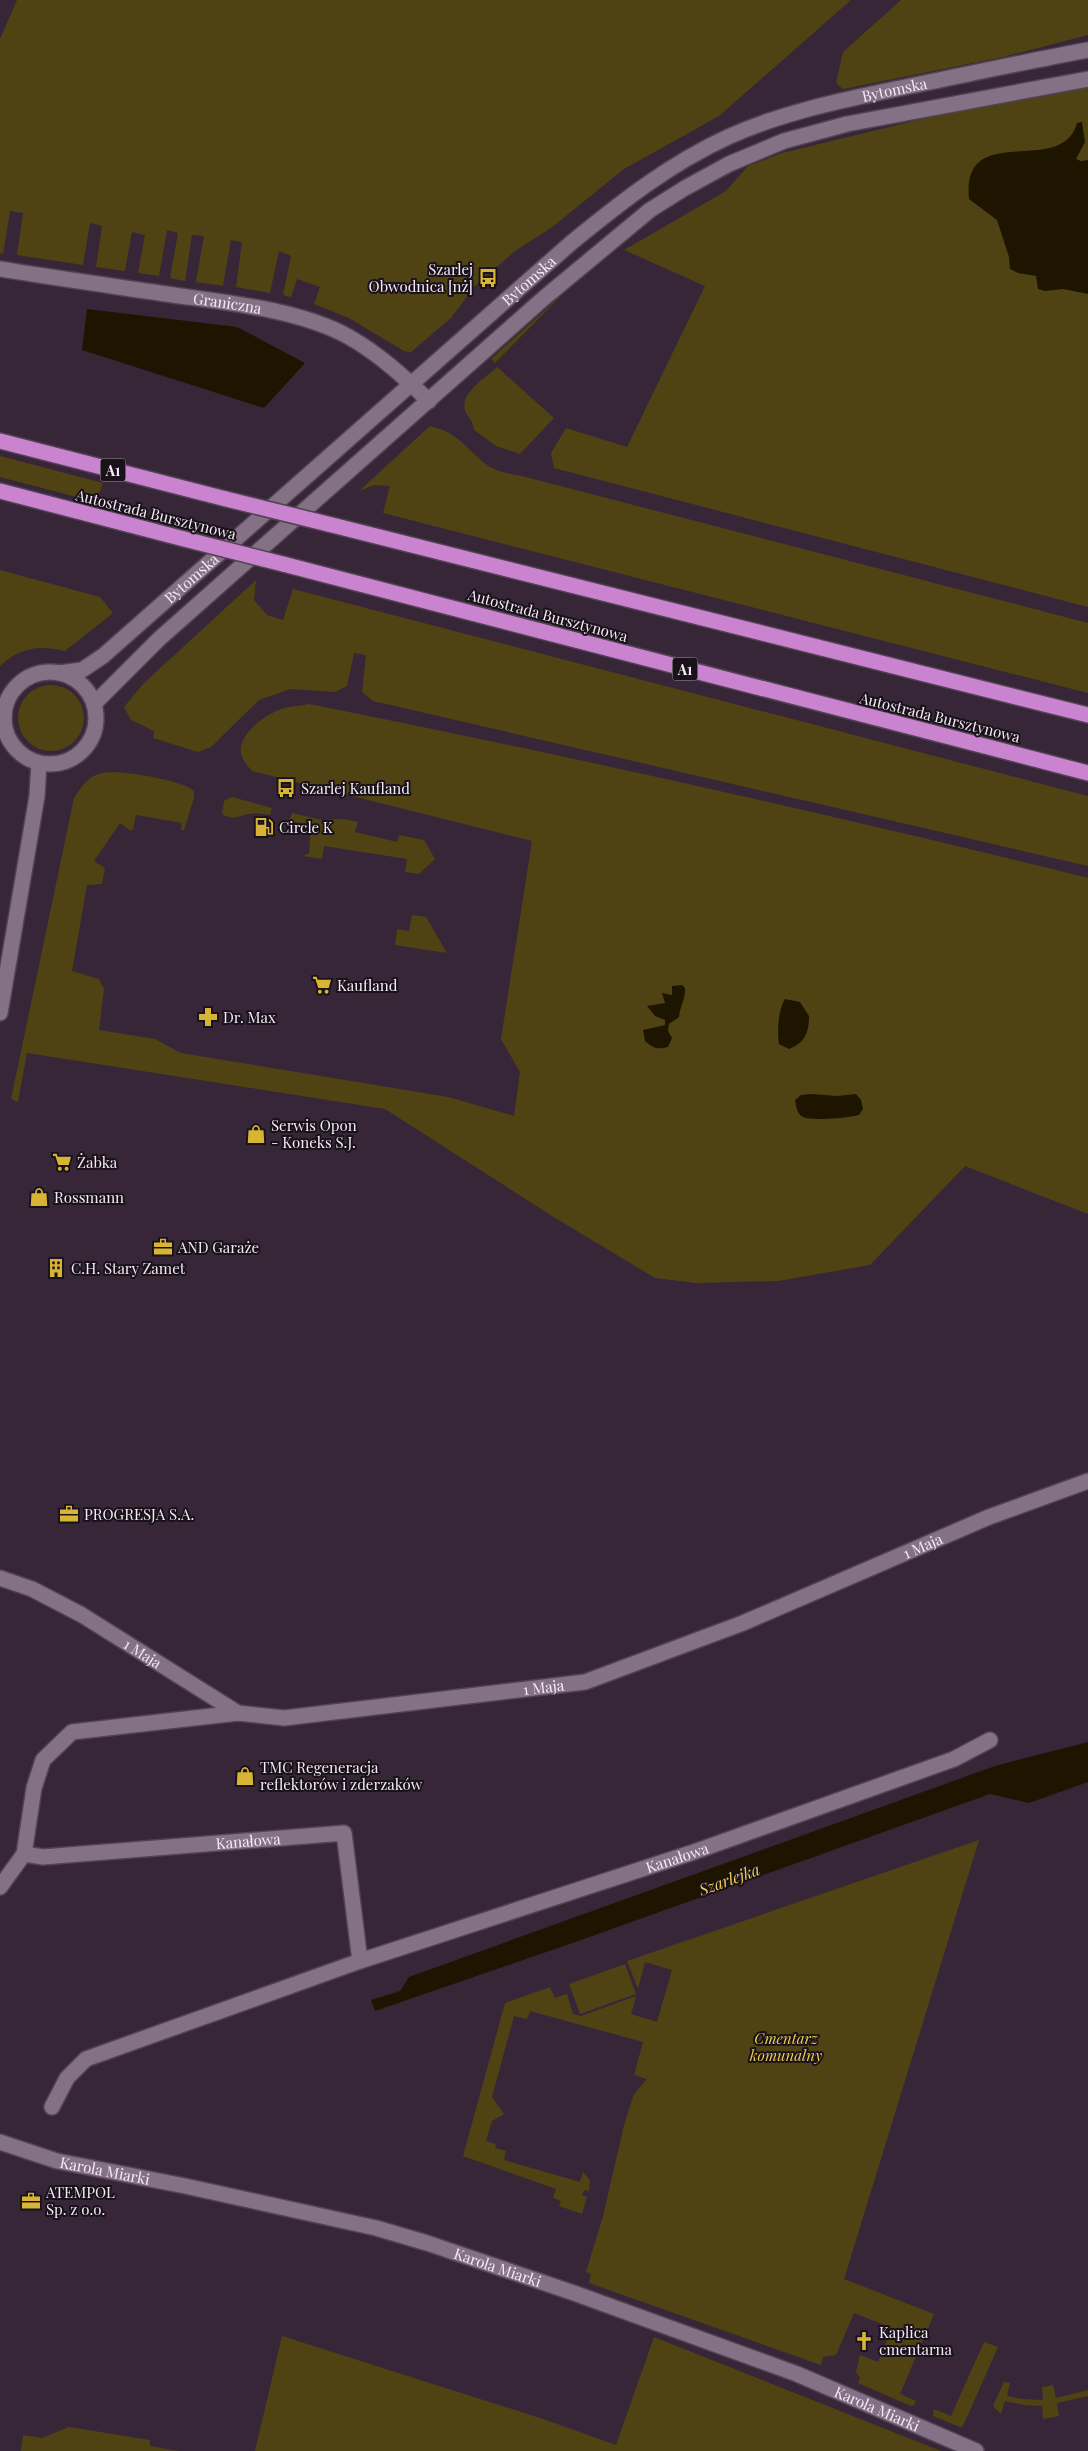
<svg xmlns="http://www.w3.org/2000/svg" width="1088" height="2451" font-family="'Playfair Display',serif">
	<style>
		.green { fill: #504313 }
		.water { fill: #1e1500 }
		.lines { fill: none; stroke-linecap: round; stroke-linejoin: round }
		.minor-casing { stroke: #514353; stroke-width: 18 }
		.highway-casing { stroke: #514353; stroke-width: 18 }
		.minor { stroke: #857186; stroke-width: 15 }
		.highway { stroke: #ca83cf; stroke-width: 15 }
		.highway-bridge-casing { stroke: #514353; stroke-width: 18; stroke-linecap: butt }
		.highway-bridge { stroke: #ca83cf; stroke-width: 15 }
		.labels { text-anchor: middle; dominant-baseline: central; stroke-width: 4; stroke-linejoin: round; paint-order: stroke }
		.shield { fill: #19121a; stroke: #b3a9b4; stroke-width: 1 }
		.shield-label { font-size: 14px; font-weight: bold; fill: #f5eaf6 }
		.street-label { font-size: 15px; fill: #f5eaf6; stroke: #19121a }
		.poi-label { font-size: 15px; fill: #f5eaf6; stroke: #19121a; text-anchor: start }
		.park-label { font-size: 15px; font-style: italic; fill: #f1ce4d; stroke: #19121a }
		.water-label { font-size: 16px; font-style: italic; fill: #f2ce4d; stroke: #19121a }
	</style>
	<rect width="100%" height="100%" fill="#362638"/>
	<path class="green" d="M 17,0 L 851,0 L 719,116 L 624,169 L 551,228 L 515,251 L 475,286 L 451,318 L 411,352 L 404,351 L 349,318 L 314,304 L 320,287 L 297,279 L 291,297 L 283,295 L 291,256 L 279,251 L 270,293 L 236,287 L 242,242 L 231,240 L 223,286 L 196,282 L 204,236 L 192,235 L 185,281 L 170,278 L 178,233 L 167,230 L 159,276 L 138,273 L 145,235 L 132,232 L 125,271 L 96,267 L 102,226 L 90,223 L 83,265 L 17,255 L 23,213 L 10,211 L 3,254 L 0,253 L 0,39 Z
		M 901,0 L 1088,0 L 1088,35 L 1003,57 L 843,89 L 836,83 L 843,52 Z
		M 1088,87 L 1088,607 L 554,468 L 551,453 L 566,428 L 627,447 L 705,286 L 624,250 L 726,191 L 748,166 L 782,153 L 951,112 Z
		M 562,295 L 495,363 L 491,359 Z
		M 497,367 L 554,418 L 520,454 L 496,446 L 474,430 C 473,421 470,420 466,413 C 457,394 486,378 497,367 Z
		M 430,426 C 436,428 443,429 449,433 C 477,450 479,471 518,475 L 1088,623 L 1088,693 L 383,513 L 390,486 L 374,485 L 359,491 Z
		M 0,456 L 103,483 L 96,502 L 0,477 Z
		M 0,570 L 100,597 L 113,613 L 65,651 C 38,645 21,647 0,666 Z
		M 256,580 L 254,600 L 267,615 L 283,620 L 293,589 L 1088,796 L 1088,866 L 373,701 L 362,692 L 366,655 L 354,653 L 347,686 L 335,692 L 290,689 L 259,700 L 211,747 L 198,752 L 153,738 L 154,731 L 131,720 L 124,707 L 144,683 Z
		M18 718a33 33 0 1 1 66 0a33 33 0 1 1-66 0Z
		M 309,704 C 570,756 830,814 1088,878 L 1088,1214 L 965,1166 L 870,1265 L 778,1281 L 696,1283 L 655,1278 L 552,1216 L 385,1109 L 27,1053 L 18,1102 L 11,1099 L 74,798 C 82,786 88,776 102,773 C 118,769 183,780 194,791 L 194,798 L 184,830 L 181,830 L 182,823 L 136,815 L 133,829 L 131,831 L 120,823 L 94,861 L 105,868 L 102,884 L 87,885 L 72,971 L 99,979 L 104,989 L 99,1030 L 155,1039 L 181,1053 L 448,1097 L 514,1116 L 520,1072 L 501,1039 L 532,841 L 252,771 C 246,764 239,756 241,746 C 245,729 269,712 285,708 C 292,706 301,706 309,704 Z
		M 232,797 L 272,808 L 270,815 C 264,814 256,812 249,814 C 237,816 234,821 222,814 L 224,801 Z
		M 292,813 L 322,820 L 344,819 L 358,822 L 355,832 L 397,842 L 399,835 L 424,840 L 435,859 L 419,874 L 405,872 L 407,859 L 324,846 L 322,859 L 303,856 L 309,853 L 311,825 L 289,821 Z
		M 412,915 L 426,917 L 447,953 L 395,945 L 397,929 L 409,931 Z
		M 979,1840 L 844,2279 L 934,2314 L 900,2394 L 916,2401 L 914,2405 L 911,2406 L 858,2383 L 860,2378 L 856,2372 L 860,2355 L 878,2362 L 892,2328 L 854,2313 L 836,2355 L 823,2357 L 821,2365 L 589,2283 L 591,2274 L 586,2272 L 603,2216 L 624,2125 L 634,2094 L 647,2079 L 634,2075 L 643,2042 L 530,2011 L 527,2019 L 514,2016 L 492,2097 L 504,2114 L 492,2121 L 486,2141 L 496,2144 L 495,2148 L 506,2151 L 504,2160 L 580,2182 L 583,2172 L 590,2180 L 589,2191 L 584,2190 L 582,2195 L 587,2197 L 582,2214 L 559,2206 L 561,2201 L 553,2198 L 556,2189 L 463,2156 L 505,2003 L 550,1987 L 555,1998 L 567,1994 L 573,2014 L 581,2016 L 636,1996 L 631,2014 L 657,2022 L 672,1970 L 645,1962 L 638,1989 L 627,1961 Z
		M 625,1964 L 636,1994 L 580,2014 L 569,1984 Z
		M 282,2336 L 543,2419 L 616,2445 L 654,2337 L 941,2451 L 255,2451 Z
		M 984,2342 L 998,2347 L 963,2426 L 960,2427 L 933,2416 L 934,2409 L 951,2416 Z
		M 1004,2382 L 1010,2383 L 1007,2396 L 1021,2399 L 1043,2400 L 1042,2387 L 1053,2385 L 1056,2398 L 1088,2390 L 1088,2396 L 1057,2403 L 1059,2416 L 1043,2419 L 1042,2406 L 1024,2405 L 1005,2401 L 1001,2414 L 993,2406 Z
		M 69,2427 L 150,2440 L 150,2446 L 178,2451 L 21,2451 L 23,2435 L 42,2438 Z"/>
	<path class="water" d="M 1082,122 L 1085,142 L 1076,159 L 1081,161 L 1088,160 L 1088,294 L 1063,289 L 1045,291 L 1038,289 L 1036,276 L 1018,273 L 1010,269 L 1009,257 L 997,220 L 969,199 C 961,118 1062,179 1077,123 Z
		M 87,309 L 237,327 L 305,363 L 264,408 L 82,350 Z
		M 682,985 L 685,988 C 686,998 680,1006 679,1017 L 669,1024 L 668,1031 L 672,1038 L 668,1047 C 657,1050 653,1048 645,1041 L 643,1030 L 665,1025 L 665,1020 L 655,1016 L 647,1006 L 665,1003 L 662,993 L 672,995 L 672,986 Z
		M 785,999 L 800,1002 L 809,1016 C 809,1032 805,1043 789,1049 L 779,1044 C 777,1032 778,1010 785,999 Z
		M 811,1094 L 837,1096 L 856,1094 L 861,1100 L 863,1109 L 859,1115 C 850,1118 811,1121 803,1117 C 797,1114 796,1106 795,1100 L 801,1095 Z
		M 1088,1742 L 1088,1782 L 1029,1803 L 990,1794 L 581,1940 L 375,2011 L 371,2000 L 400,1991 L 409,1977 L 995,1766 Z"/>
	<g class="lines">
		<g class="minor-casing">
			<g id="minor">
				<path id="s1" d="M 0,269 C 60,279 120,287 180,296 C 232,303 303,311 349,337 C 379,354 404,377 429,401"/>
				<circle cx="50" cy="718" r="46"/>
				<path id="s2" d="M 59,673 L 82,670 L 103,656 L 571,243 C 620,203 669,164 728,137 C 785,111 848,99 910,86 C 969,74 1028,61 1088,50"/>
				<path d="M 94,704 L 159,639 L 544,298 L 650,210 L 685,188 L 729,164 L 784,141 L 847,124 L 1088,79"/>
				<path d="M 0,1013 L 37,796 L 39,763"/>
				<path id="s3" d="M 0,1578 L 32,1589 L 82,1615 L 238,1713 L 284,1718 L 585,1682 L 743,1623 L 989,1517 L 1088,1481"/>
				<path id="s4" d="M 24,1854 L 43,1857 L 344,1833 L 360,1961"/>
				<path d="M 0,1887 L 24,1854 L 34,1788 L 43,1760 L 72,1732 L 238,1713"/>
				<path id="s5" d="M 52,2107 L 67,2078 L 86,2059 L 360,1961 L 691,1853 L 954,1759 L 990,1740"/>
				<path id="s6" d="M 0,2142 L 57,2161 L 185,2186 L 376,2228 L 427,2243 L 571,2292 L 797,2374 L 976,2451"/>
			</g>
		</g>
		<g class="highway-casing">
			<path id="highway" d="M 0,441 L 226,499
				M 0,491 L 184,539
				M 328,524 L 1088,715
				M 283,564 L 1088,773"/>
		</g>
		<use href="#minor" class="minor"/>
		<use href="#highway" class="highway"/>
		<g class="highway-bridge-casing">
			<path id="highway-bridge" d="M 226,499 L 328,524
				M 184,539 L 283,564"/>
		</g>
		<use href="#highway-bridge" class="highway-bridge"/>
	</g>
	<defs>
		<g id="bus-bare" transform="scale(1.5)"><path d="M-5-6H5V4H4V6H2V4H-2V6H-4V4H-5ZM-3.5-4V0h7V-4ZM-3.5 1.2v1.5H-2V1.2ZM2 1.2v1.5H3.5V1.2Z" fill="#d7b434" stroke="#19121a" stroke-width="2.5" paint-order="stroke"/></g>
		<g id="fuel-bare" transform="scale(1.5)"><path d="M-5.5-6h7V0h2V4h1.3V-2.5L3-4.5l.8-.8L6-3V5H2.5V1h-1V6h-7ZM-4.2-4.7v3.2H.2V-4.7Z" fill="#d7b434" stroke="#19121a" stroke-width="2.5" paint-order="stroke"/></g>
		<g id="supermarket-bare" transform="scale(1.5)"><path d="M-6-5.5h2.5l.6 2H6L4.5 2H-2.5L-4.4-4H-6ZM-1.5 3.2a1.3 1.3 0 1 0 .1 0ZM3 3.2a1.3 1.3 0 1 0 .1 0Z" fill="#d7b434" stroke="#19121a" stroke-width="2.5" paint-order="stroke"/></g>
		<g id="pharmacy-bare" transform="scale(1.5)"><path d="M-2-6h4v4h4v4h-4v4h-4v-4h-4v-4h4Z" fill="#d7b434" stroke="#19121a" stroke-width="2.5" paint-order="stroke"/></g>
		<g id="shop-bare" transform="scale(1.5)"><path d="M-5-2.5h2.3a2.7 3.5 0 0 1 5.4 0H5L5.5 6h-11ZM-1.5-2.5h3a1.5 2.3 0 0 0-3 0Z" fill="#d7b434" stroke="#19121a" stroke-width="2.5" paint-order="stroke"/></g>
		<g id="office-bare" transform="scale(1.5)"><path d="M-6-3h4V-5.5h4V-3h4V5H-6ZM-1-4.5V-3h2v-1.5ZM-6 0V1H6V0Z" fill="#d7b434" stroke="#19121a" stroke-width="2.5" paint-order="stroke"/></g>
		<g id="building-bare" transform="scale(1.5)"><path d="M-4-6H4V6H1V3H-1V6H-4ZM-2.5-4.3h1.7v1.8h-1.7ZM.8-4.3h1.7v1.8H.8ZM-2.5-1h1.7V.8h-1.7ZM.8-1h1.7V.8H.8Z" fill="#d7b434" stroke="#19121a" stroke-width="2.5" paint-order="stroke"/></g>
		<g id="church-bare" transform="scale(1.5)"><path d="M-1.2-6h2.4v3.5h3.3v2.4h-3.3V6h-2.4V-.1h-3.3v-2.4h3.3Z" fill="#d7b434" stroke="#19121a" stroke-width="2.5" paint-order="stroke"/></g>
	</defs>
	<g fill-rule="evenodd">
		<use href="#bus-bare" x="488" y="278"/>
		<use href="#bus-bare" x="286" y="788"/>
		<use href="#fuel-bare" x="264" y="827"/>
		<use href="#supermarket-bare" x="322" y="985"/>
		<use href="#pharmacy-bare" x="208" y="1017"/>
		<use href="#shop-bare" x="256" y="1134"/>
		<use href="#supermarket-bare" x="62" y="1162"/>
		<use href="#shop-bare" x="39" y="1197"/>
		<use href="#office-bare" x="163" y="1247"/>
		<use href="#building-bare" x="56" y="1268"/>
		<use href="#office-bare" x="69" y="1514"/>
		<use href="#shop-bare" x="245" y="1776"/>
		<use href="#office-bare" x="31" y="2201"/>
		<use href="#church-bare" x="864" y="2341"/>
	</g>
	<g class="labels">
		<g class="shield">
			<rect x="100.5" y="458.5" width="25" height="23" rx="4"/>
			<rect x="672.5" y="657.5" width="25" height="23" rx="4"/>
		</g>
		<g class="shield-label">
			<text x="113" y="470">A1</text>
			<text x="685" y="669">A1</text>
		</g>
		<g class="street-label">
			<text stroke="none"><textPath href="#s2" startOffset="1036">Bytomska</textPath></text>
			<text stroke="none"><textPath href="#s2" startOffset="616">Bytomska</textPath></text>
			<text stroke="none"><textPath href="#s1" startOffset="230">Graniczna</textPath></text>
			<text transform="translate(156 514) rotate(14)">Autostrada Bursztynowa</text>
			<text stroke="none"><textPath href="#s2" startOffset="166">Bytomska</textPath></text>
			<text transform="translate(548 615) rotate(15)">Autostrada Bursztynowa</text>
			<text transform="translate(940 717) rotate(14)">Autostrada Bursztynowa</text>
			<text stroke="none"><textPath href="#s3" startOffset="988">1 Maja</textPath></text>
			<text stroke="none"><textPath href="#s3" startOffset="162">1 Maja</textPath></text>
			<text stroke="none"><textPath href="#s3" startOffset="582">1 Maja</textPath></text>
			<text stroke="none"><textPath href="#s4" startOffset="225">Kanałowa</textPath></text>
			<text stroke="none"><textPath href="#s5" startOffset="684">Kanałowa</textPath></text>
			<text stroke="none"><textPath href="#s6" startOffset="109">Karola Miarki</textPath></text>
			<text stroke="none"><textPath href="#s6" startOffset="514">Karola Miarki</textPath></text>
			<text stroke="none"><textPath href="#s6" startOffset="919">Karola Miarki</textPath></text>
		</g>
		<g class="poi-label">
			<text x="473" y="269" text-anchor="end">Szarlej<tspan x="473" dy="17">Obwodnica [nż]</tspan></text>
			<text x="301" y="788">Szarlej Kaufland</text>
			<text x="279" y="827">Circle K</text>
			<text x="337" y="985">Kaufland</text>
			<text x="223" y="1017">Dr. Max</text>
			<text x="271" y="1125">Serwis Opon<tspan x="271" dy="17">- Koneks S.J.</tspan></text>
			<text x="77" y="1162">Żabka</text>
			<text x="54" y="1197">Rossmann</text>
			<text x="178" y="1247">AND Garaże</text>
			<text x="71" y="1268">C.H. Stary Zamet</text>
			<text x="84" y="1514">PROGRESJA S.A.</text>
			<text x="260" y="1767">TMC Regeneracja<tspan x="260" dy="17">reflektorów i zderzaków</tspan></text>
			<text x="46" y="2192">ATEMPOL<tspan x="46" dy="17">Sp. z o.o.</tspan></text>
			<text x="879" y="2332">Kaplica<tspan x="879" dy="17">cmentarna</tspan></text>
		</g>
		<g class="park-label">
			<text x="786" y="2038">Cmentarz<tspan x="786" dy="17">komunalny</tspan></text>
		</g>
		<g class="water-label">
			<text transform="translate(729 1879) rotate(-20)">Szarlejka</text>
		</g>
	</g>
</svg>
